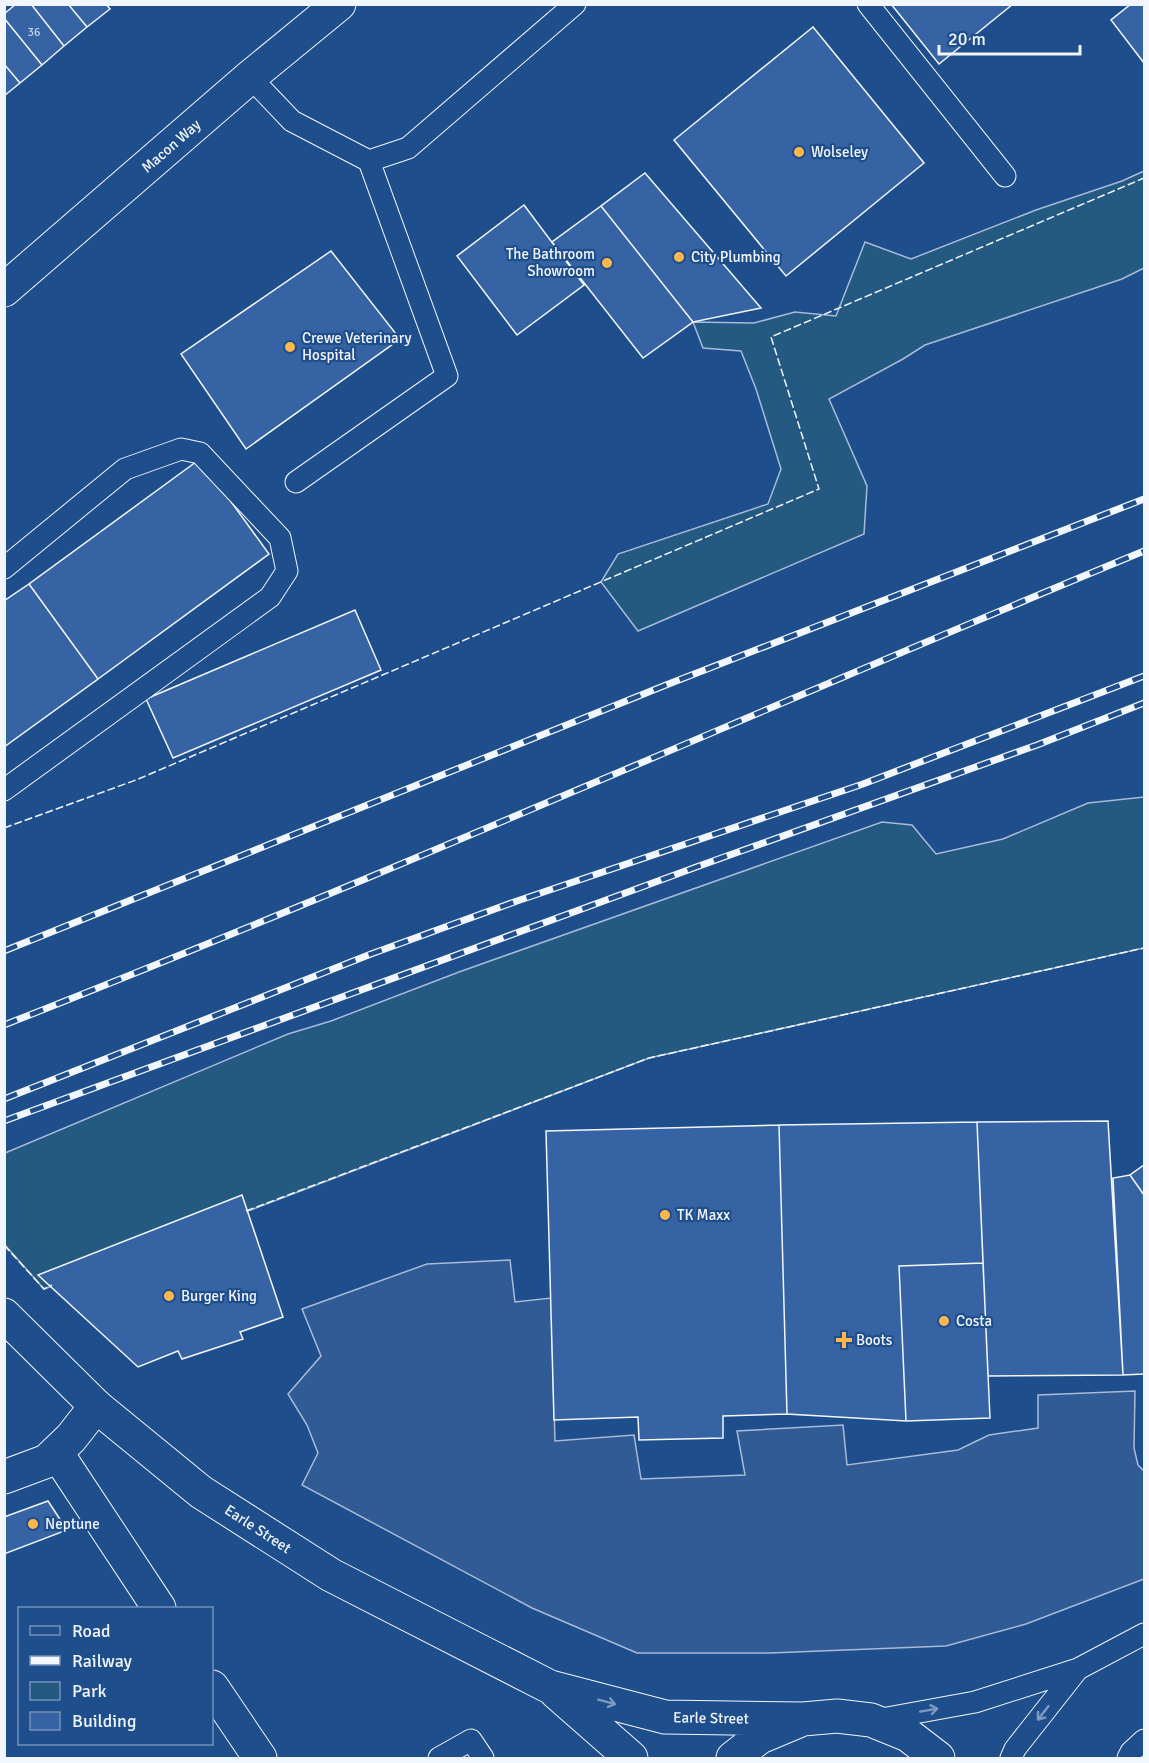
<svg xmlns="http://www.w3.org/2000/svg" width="1149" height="1763" font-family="Signika,sans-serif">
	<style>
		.green { fill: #245a82; stroke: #a8bbd7; stroke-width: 1.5 }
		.parking { fill: #305b95; stroke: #a8bbd7; stroke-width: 1.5 }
		.building { fill: #3563a3; stroke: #f2f6ff; stroke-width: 1.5 }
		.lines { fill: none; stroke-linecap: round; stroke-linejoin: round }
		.lane-casing { stroke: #f2f6ff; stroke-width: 23 }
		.street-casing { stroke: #f2f6ff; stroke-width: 35 }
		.primary-casing { stroke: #f2f6ff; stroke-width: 35 }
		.lane { stroke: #1f4e8c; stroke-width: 21 }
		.street { stroke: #1f4e8c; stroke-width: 33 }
		.primary { stroke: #1f4e8c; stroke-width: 33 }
		.rail-casing { stroke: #f2f6ff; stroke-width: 7 }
		.rail { stroke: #1f4e8c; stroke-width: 4.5; stroke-dasharray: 14; stroke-linecap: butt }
		.fence { stroke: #f2f6ff; stroke-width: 1.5; stroke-dasharray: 8 3; stroke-linecap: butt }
		.oneway { stroke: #7e9ac0 }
		.poi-dot { fill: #ffb74d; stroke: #1f4e8c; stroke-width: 2 }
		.labels { text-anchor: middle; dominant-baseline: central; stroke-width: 4.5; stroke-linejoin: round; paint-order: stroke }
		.number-label { font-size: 12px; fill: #c3d1e8 }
		.street-label { font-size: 15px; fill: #f2f6ff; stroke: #1f4e8c }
		.poi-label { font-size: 15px; fill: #f2f6ff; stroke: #1f4e8c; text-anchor: start }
	</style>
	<rect width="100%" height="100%" fill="#1f4e8c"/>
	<path class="green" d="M 1144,171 L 1144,268 L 1122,279 L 925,345 L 903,359 L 829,399 L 867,486 L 864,534 L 638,631 L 601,582 L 618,554 L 768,504 L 781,469 L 756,389 L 741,351 L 703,348 L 693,322 L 754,323 L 795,312 L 836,316 L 865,242 L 911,259 L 1036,210 L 1122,181 Z
		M 1144,797 L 1144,948 L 649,1058 L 44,1289 L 5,1245 L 5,1153 L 288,1034 L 331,1021 L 459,972 L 882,822 L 912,825 L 936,854 L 1003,839 L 1088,803 Z"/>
	<path class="parking" d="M 510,1260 L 515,1302 L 551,1298 L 555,1441 L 634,1435 L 641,1479 L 745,1475 L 737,1431 L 843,1425 L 847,1465 L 958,1450 L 989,1435 L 1038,1428 L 1038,1395 L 1135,1391 L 1134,1448 L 1138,1465 L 1144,1471 L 1144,1579 L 1026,1624 L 946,1646 L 770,1653 L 637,1653 L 532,1608 L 302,1485 L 318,1453 L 307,1425 L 288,1394 L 321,1356 L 302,1309 L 427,1264 Z"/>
	<path class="building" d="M 16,4 L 31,4 L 64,46 L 42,65 L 4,18 L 4,14 Z
		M 31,4 L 68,4 L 87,27 L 64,46 Z
		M 68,4 L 106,4 L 110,9 L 87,27 Z
		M 891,4 L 1013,4 L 939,64 Z
		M 1131,4 L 1144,4 L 1144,63 L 1111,20 Z
		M 4,18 L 42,65 L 20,83 L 4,64 Z
		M 813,27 L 924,163 L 786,276 L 674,140 Z
		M 4,64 L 20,83 L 4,96 Z
		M 645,173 L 761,308 L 693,322 L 601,206 Z
		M 524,205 L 584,285 L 517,335 L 457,256 Z
		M 601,206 L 693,322 L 643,358 L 552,242 Z
		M 331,251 L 400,339 L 246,449 L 181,354 Z
		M 200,459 L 269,554 L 98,679 L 29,584 Z
		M 29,584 L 98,679 L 4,747 L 4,601 Z
		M 355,610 L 381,670 L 173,758 L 146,699 Z
		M 1108,1121 L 1123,1375 L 988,1376 L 977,1122 Z
		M 977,1122 L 983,1263 L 899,1266 L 906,1421 L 787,1414 L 779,1125 Z
		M 779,1125 L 787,1414 L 723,1416 L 723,1438 L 639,1440 L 638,1417 L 554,1420 L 546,1131 Z
		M 1144,1165 L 1144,1195 L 1130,1175 Z
		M 1130,1175 L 1144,1195 L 1144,1374 L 1123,1375 L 1113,1178 Z
		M 242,1195 L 283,1317 L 240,1332 L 243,1339 L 182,1359 L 178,1351 L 138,1367 L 38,1275 Z
		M 983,1263 L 990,1418 L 906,1421 L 899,1266 Z
		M 48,1501 L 67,1530 L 4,1554 L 4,1517 Z"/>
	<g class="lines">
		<g class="lane-casing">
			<path id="lane" d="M 868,4 L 1005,176
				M 250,77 L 292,121 L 369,161 L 408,148 L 575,4
				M 296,482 L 447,376 L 369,161
				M 4,568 L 125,469 L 181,449 L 200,453 L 280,538 L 287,571 L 270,597 L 4,790
				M 876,1720 L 975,1702 L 1078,1669 L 1144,1634
				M 439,1758 L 471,1740 L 483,1758
				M 1011,1758 L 1015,1749 L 1078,1669
				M 1128,1758 L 1131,1752 L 1144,1740"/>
		</g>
		<g class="street-casing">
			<path id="street" d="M 56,1452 L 159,1608
				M 4,1477 L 47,1461 L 71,1438 L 96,1406
				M 212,1687 L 260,1758"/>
		</g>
		<g class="primary-casing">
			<path id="primary" d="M 4,290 L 250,77 L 339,4
				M 4,1315 L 96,1406 L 201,1492 L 331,1575 L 550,1687 L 665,1717 L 803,1719
				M 556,1692 L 631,1758
				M 733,1758 L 760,1737 L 803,1719 L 837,1716 L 871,1720 L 908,1735 L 938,1758"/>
		</g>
		<use href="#lane" class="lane"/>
		<use href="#street" class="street"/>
		<use href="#primary" class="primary"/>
		<g class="rail-casing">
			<path id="rail" d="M 4,951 L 666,685 L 1144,499
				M 4,1025 C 388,875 764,708 1144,551
				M 4,1099 L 371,954 L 517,901 L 863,784 L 1144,676
				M 4,1121 L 699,866 L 1037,745 L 1144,703"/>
		</g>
		<use href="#rail" class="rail"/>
		<path class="fence" d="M 4,828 L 136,780 L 819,489 L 771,337 L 1144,178
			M 246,1211 L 649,1058 L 1144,948
			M 4,1245 L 44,1289 L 52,1285"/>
	</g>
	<defs><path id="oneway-shaft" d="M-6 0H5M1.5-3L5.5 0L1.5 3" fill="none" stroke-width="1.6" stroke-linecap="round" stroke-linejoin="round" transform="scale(1.5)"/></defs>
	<g class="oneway">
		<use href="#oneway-shaft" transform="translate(607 1702) rotate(15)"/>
		<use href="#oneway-shaft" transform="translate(929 1710) rotate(-10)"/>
		<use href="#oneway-shaft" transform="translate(1043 1713) rotate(128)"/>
	</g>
	<g class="poi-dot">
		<circle cx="799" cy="152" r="6"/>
		<circle cx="679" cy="257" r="6"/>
		<circle cx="607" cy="263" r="6"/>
		<circle cx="290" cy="347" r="6"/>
		<circle cx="665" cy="1215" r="6"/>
		<circle cx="169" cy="1296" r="6"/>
		<circle cx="944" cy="1321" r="6"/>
		<path d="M841 1331h6v6h6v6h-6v6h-6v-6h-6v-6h6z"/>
		<circle cx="33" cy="1524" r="6"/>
	</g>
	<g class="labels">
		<g class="number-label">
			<text x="34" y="32">36</text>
		</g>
		<g class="street-label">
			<text transform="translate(171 146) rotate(-41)">Macon Way</text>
			<text transform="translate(258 1529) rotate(33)">Earle Street</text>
			<text transform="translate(711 1718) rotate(1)">Earle Street</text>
		</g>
		<g class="poi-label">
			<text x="811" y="152">Wolseley</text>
			<text x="595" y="254" text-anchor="end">The Bathroom<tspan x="595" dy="17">Showroom</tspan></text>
			<text x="691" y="257">City Plumbing</text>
			<text x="302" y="338">Crewe Veterinary<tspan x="302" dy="17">Hospital</tspan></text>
			<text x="677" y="1215">TK Maxx</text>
			<text x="181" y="1296">Burger King</text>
			<text x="956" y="1321">Costa</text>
			<text x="856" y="1340">Boots</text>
			<text x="45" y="1524">Neptune</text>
		</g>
	</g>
	<rect width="1149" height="1763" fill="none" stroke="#f2f6ff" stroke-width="12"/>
	<rect x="18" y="1607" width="195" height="138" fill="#1f4e8c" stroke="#7391ba" stroke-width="1.5"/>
	<rect x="30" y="1626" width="30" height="9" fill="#1f4e8c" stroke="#7391ba" stroke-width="1.5"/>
	<text x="72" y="1637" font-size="18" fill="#f2f6ff">Road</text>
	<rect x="30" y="1656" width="30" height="9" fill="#f2f6ff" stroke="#7391ba" stroke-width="1.5"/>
	<text x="72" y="1667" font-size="18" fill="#f2f6ff">Railway</text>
	<rect x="30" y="1682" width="30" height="18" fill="#245a82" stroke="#7391ba" stroke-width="1.5"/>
	<text x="72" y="1697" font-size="18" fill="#f2f6ff">Park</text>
	<rect x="30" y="1712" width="30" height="18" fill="#3563a3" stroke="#7391ba" stroke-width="1.5"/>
	<text x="72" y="1727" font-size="18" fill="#f2f6ff">Building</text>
	<path d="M939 45v9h141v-9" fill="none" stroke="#f2f6ff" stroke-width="3"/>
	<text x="948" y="45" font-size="18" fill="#f2f6ff" stroke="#1f4e8c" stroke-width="4.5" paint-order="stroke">20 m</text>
</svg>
